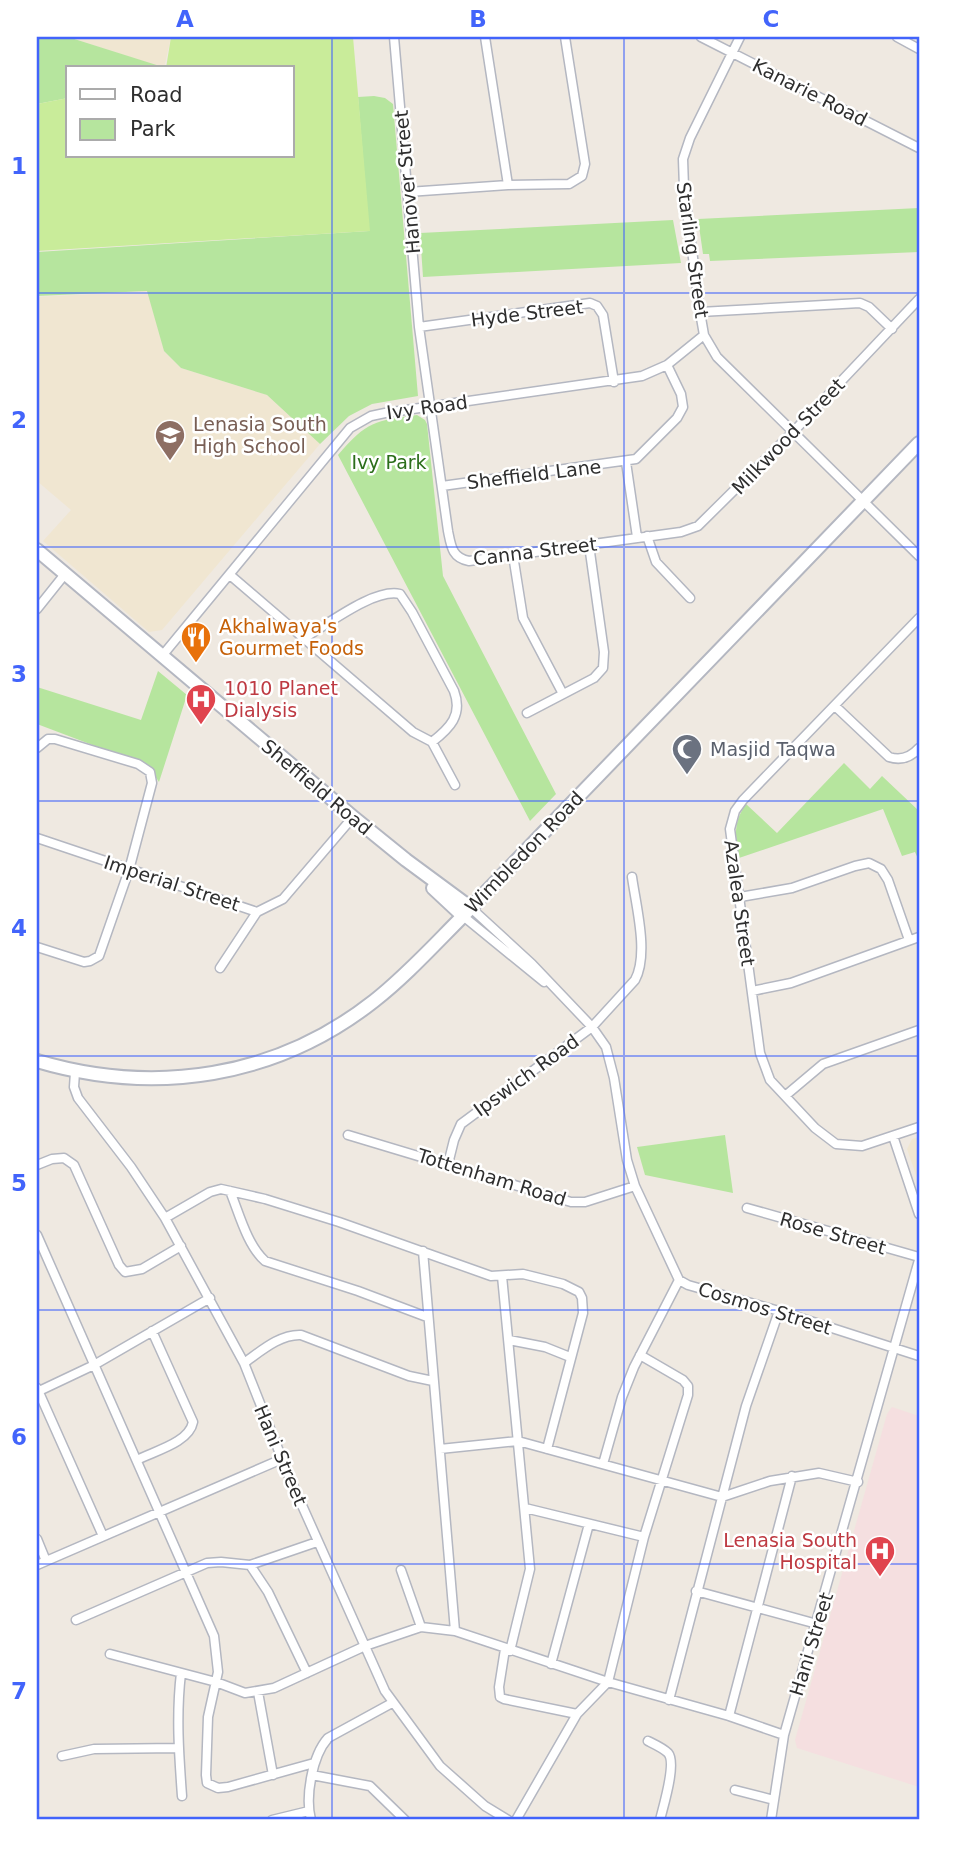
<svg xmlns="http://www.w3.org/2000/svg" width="956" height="1857" font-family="'DejaVu Sans',sans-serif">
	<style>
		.education { fill: #f0e6d1 }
		.medical { fill: #f5dfe0 }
		.green { fill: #b6e59e }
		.pitch { fill: #c9ec9a }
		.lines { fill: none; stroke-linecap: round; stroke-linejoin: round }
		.street-casing { stroke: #b4b7c1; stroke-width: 11 }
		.secondary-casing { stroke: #b4b7c1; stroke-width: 16 }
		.street { stroke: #fff; stroke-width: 8 }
		.secondary { stroke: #fff; stroke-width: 12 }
		.grid { fill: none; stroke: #4264fb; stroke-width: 2; stroke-opacity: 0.55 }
		.labels { text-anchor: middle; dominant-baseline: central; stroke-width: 5; stroke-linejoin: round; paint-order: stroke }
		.street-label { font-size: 19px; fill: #2e2e2e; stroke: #fff }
		.education-label { font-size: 19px; fill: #785e54; stroke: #fff; text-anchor: start }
		.park-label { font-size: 19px; fill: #2c6e1b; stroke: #fff }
		.food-label { font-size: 19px; fill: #c56008; stroke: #fff; text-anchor: start }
		.health-label { font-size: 19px; fill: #be3a42; stroke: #fff; text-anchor: start }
		.worship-label { font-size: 19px; fill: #5b616d; stroke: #fff; text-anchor: start }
		.neatline { fill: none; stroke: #4264fb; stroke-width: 2.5 }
		.grid-label { font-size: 23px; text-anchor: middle; font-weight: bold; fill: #4264fb }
	</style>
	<rect width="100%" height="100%" fill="#efe9e1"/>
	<path class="education" d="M 68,37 L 171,37 L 164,68 Z
		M 148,291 L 164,351 L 181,368 L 267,395 L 320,444 L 162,630 L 149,632 L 43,541 L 71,510 L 37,481 L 37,297 Z
		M 919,1137 L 919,1184 L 907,1149 L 912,1139 Z"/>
	<path class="medical" d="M 892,1407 L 919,1416 L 919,1787 L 797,1748 L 795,1740 L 887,1414 Z"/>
	<path class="green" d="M 37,37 L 68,37 L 166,68 L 68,68 L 68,98 L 37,104 Z
		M 374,96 L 385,98 L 393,104 L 418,396 L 372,404 L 349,416 L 320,444 L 267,395 L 181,368 L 164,351 L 147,291 L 37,296 L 37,252 L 369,231 L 358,97 Z
		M 919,208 L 919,252 L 710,261 L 709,254 L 703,254 L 698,219 Z
		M 673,220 L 681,263 L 423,277 L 420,233 Z
		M 417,415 L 425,420 L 427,424 L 443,576 L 556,794 L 530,821 L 338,455 C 367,421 375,421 417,415 Z
		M 158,671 L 187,695 L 159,782 L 148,766 L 37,724 L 37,687 L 141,720 Z
		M 844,763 L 870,789 L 882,776 L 919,811 L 919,861 L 915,852 L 902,856 L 883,809 L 739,858 C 735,837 733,822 746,804 L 777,833 Z
		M 725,1135 L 733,1193 L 645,1175 L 637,1147 Z"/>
	<path class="pitch" d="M 171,37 L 353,37 L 370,231 L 37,251 L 37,104 L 68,98 L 68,156 L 292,156 L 292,68 L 166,68 Z"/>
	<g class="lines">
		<g class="street-casing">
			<path id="street" d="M 394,37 L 419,327 L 448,531 C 451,546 452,558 469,561 L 681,532 L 698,526 L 794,431 L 919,299
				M 485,37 L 508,185
				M 701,37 L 919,148
				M 740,37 L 690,138 L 683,159 L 684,188 L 700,312 L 704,335 L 717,357 L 919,556
				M 897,37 L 919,49
				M 408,192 L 508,185 L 569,184 L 582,176 L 585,164 L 565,37
				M 700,312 L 860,303 L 869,307 L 892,329
				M 419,327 L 590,303 L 597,306 L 603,315 L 614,382
				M 626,462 L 637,537
				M 442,486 L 636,459 L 677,418 L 683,407 L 681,394 L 667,365
				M 647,536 L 656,562 L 690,598
				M 513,555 L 523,618 L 563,694
				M 230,575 L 413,732 L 432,742 C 450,728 463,715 454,691 L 412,612 L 400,594 C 374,588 327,625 304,638
				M 37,609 L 65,574
				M 919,618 L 743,800 L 735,811 L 730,829 L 760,1053 L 770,1080 L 815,1128 L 836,1144 L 862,1146 L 919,1127
				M 162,656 L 350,428 L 371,416 L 385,413 L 642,376 L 667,365 L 704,335
				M 835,706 L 889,757 C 901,761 911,757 919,748
				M 527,713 L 594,678 L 603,668 L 604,652 L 589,545
				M 432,742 L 455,785
				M 37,748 L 48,739 L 55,739 L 138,764 L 150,772 L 152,783 L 129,870 L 99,956 L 90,961 L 84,962 L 37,947
				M 37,838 L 257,912 L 283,899 L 353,817
				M 740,897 L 792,888 L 855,866 L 869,863 L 881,869 L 888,880 L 909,940
				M 471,908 L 532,964 L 592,1027 L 606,1047 L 614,1078 L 627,1160 L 635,1186 L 679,1280 L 688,1285 L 779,1311 L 919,1356
				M 463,916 L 544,982
				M 220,968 L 257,912
				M 752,991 L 791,983 L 919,937
				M 75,1072 L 74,1087 L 78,1098 L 131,1167 L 165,1218 L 244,1363 L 288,1474 L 385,1691 L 440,1766 L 485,1806 L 508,1820
				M 785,1096 L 823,1064 L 919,1030
				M 348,1135 L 571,1202 L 585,1202 L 635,1186
				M 893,1136 L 919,1214
				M 448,1164 L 454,1140 L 461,1124 L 592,1027 L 635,980 C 649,954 636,906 632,877
				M 37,1165 L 52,1159 L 64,1158 L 74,1165 L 119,1265 L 125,1272 L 142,1269 L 181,1246
				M 230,1191 C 239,1213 247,1245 265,1261 L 358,1291 L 427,1317
				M 747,1208 L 919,1257
				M 165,1218 L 210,1192 L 221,1189 L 230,1191 L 265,1199 L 339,1222 L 491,1276 L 523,1274 L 563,1284 L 579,1292 L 582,1298 L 583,1313 L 547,1449
				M 37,1235 L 214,1636 L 218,1672 L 208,1717 L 206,1775 L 207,1783 L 218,1788 L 228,1787 L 314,1763
				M 423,1251 L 455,1631
				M 502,1276 L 530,1569 L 510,1651
				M 509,1340 L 545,1347 L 570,1357
				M 244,1363 C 261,1351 280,1334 301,1335 L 409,1376 L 433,1381
				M 37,1388 L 103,1536
				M 37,1392 L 94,1365 L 210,1298
				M 440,1449 L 518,1441 L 722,1497 L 770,1481 L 819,1473 L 858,1482
				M 137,1460 C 154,1451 189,1443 193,1422 L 152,1331
				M 603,1464 L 622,1397 L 634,1367 L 679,1280
				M 525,1508 L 644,1537
				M 37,1539 L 46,1561
				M 37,1565 L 282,1459
				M 250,1565 L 268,1592 L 307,1673
				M 401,1570 L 421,1627
				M 696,1591 L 817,1624
				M 76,1620 L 207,1563 L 221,1562 L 250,1565 L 317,1542
				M 505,1649 L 499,1687 L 500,1697 L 504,1699 L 577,1714
				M 110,1654 L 216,1682 L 245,1693 L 274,1688 L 365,1646 L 421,1627 L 455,1631 L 608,1682 L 729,1716 L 784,1735
				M 551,1664 L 589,1524
				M 181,1673 C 176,1715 179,1755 182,1796
				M 258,1692 L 273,1775
				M 669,1700 L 746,1406 L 779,1311
				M 729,1716 L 792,1476
				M 648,1741 C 654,1744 663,1748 668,1753 C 677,1763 663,1807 660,1820
				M 62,1756 L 94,1749 L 178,1748
				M 312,1775 L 370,1786 L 405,1820
				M 735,1790 L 774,1800
				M 272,1820 L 309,1811
				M 311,1820 C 305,1797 312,1756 328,1738 L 392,1703
				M 516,1820 L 577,1714 L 608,1682 L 644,1537 L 688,1395 L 688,1386 L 683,1380 L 640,1355
				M 771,1820 L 784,1735 L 919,1260"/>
		</g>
		<g class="secondary-casing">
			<path id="secondary" d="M 37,550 L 353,817 L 406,860 L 471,908
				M 433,888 L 463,916
				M 37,1061 C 155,1096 276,1078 374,1001 C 406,976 434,945 463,916 L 919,443"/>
		</g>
		<use href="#street" class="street"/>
		<use href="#secondary" class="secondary"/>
	</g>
	<path class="grid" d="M 332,37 L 332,1820M 624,37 L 624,1820M 37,293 L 919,293M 37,547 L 919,547M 37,801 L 919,801M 37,1056 L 919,1056M 37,1310 L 919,1310M 37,1564 L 919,1564"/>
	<defs>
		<g id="school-pin" transform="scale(1.575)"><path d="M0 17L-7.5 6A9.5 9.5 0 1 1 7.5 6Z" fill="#8d6e63" stroke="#fff"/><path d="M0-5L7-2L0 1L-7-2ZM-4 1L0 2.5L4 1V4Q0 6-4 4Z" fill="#fff"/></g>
		<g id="restaurant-pin" transform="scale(1.575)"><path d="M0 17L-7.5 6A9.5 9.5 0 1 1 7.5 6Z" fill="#e8710a" stroke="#fff"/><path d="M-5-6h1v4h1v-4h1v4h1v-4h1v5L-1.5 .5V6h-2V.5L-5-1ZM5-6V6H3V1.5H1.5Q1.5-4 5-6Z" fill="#fff"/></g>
		<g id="hospital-pin" transform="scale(1.575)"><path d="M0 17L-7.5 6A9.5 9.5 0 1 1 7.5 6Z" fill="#e0444e" stroke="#fff"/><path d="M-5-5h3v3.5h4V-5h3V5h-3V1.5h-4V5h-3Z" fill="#fff"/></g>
		<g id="mosque-pin" transform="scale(1.575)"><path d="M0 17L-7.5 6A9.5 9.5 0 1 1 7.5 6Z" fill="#6b7280" stroke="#fff"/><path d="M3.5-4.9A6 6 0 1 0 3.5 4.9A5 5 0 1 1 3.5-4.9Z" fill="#fff"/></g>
	</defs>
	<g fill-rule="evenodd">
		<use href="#school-pin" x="170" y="435"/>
		<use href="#restaurant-pin" x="196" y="637"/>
		<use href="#hospital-pin" x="201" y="699"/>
		<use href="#mosque-pin" x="687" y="749"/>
		<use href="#hospital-pin" x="880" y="1551"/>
	</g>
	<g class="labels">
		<g class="street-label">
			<text transform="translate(810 92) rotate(27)">Kanarie Road</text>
			<text transform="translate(407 182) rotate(-95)">Hanover Street</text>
			<text transform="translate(693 250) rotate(82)">Starling Street</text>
			<text transform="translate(527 313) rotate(-7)">Hyde Street</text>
			<text transform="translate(427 407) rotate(-8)">Ivy Road</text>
			<text transform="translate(788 436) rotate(-46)">Milkwood Street</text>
			<text transform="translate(534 474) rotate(-7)">Sheffield Lane</text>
			<text transform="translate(535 551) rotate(-7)">Canna Street</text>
			<text transform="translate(317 787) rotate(40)">Sheffield Road</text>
			<text transform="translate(524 852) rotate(-46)">Wimbledon Road</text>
			<text transform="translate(172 883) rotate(18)">Imperial Street</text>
			<text transform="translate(740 903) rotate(82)">Azalea Street</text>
			<text transform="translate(526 1075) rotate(-36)">Ipswich Road</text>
			<text transform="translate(492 1177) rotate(17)">Tottenham Road</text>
			<text transform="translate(833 1233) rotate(16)">Rose Street</text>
			<text transform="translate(765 1308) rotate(17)">Cosmos Street</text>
			<text transform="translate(281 1455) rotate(67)">Hani Street</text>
			<text transform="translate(811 1644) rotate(-73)">Hani Street</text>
		</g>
		<g class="education-label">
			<text x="193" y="424">Lenasia South<tspan x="193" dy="22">High School</tspan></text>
		</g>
		<g class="park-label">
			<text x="389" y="462">Ivy Park</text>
		</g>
		<g class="food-label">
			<text x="219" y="626">Akhalwaya's<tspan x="219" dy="22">Gourmet Foods</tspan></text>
		</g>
		<g class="health-label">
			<text x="224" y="688">1010 Planet<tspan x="224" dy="22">Dialysis</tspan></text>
			<text x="857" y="1540" text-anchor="end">Lenasia South<tspan x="857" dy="22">Hospital</tspan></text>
		</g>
		<g class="worship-label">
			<text x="710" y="749">Masjid Taqwa</text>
		</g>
	</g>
	<rect width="956" height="1857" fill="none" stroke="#ffffff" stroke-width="77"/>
	<rect x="66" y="66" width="228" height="91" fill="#ffffff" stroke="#ababab" stroke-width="2"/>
	<rect x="80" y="89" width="35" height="10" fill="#ffffff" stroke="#ababab" stroke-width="2"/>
	<text x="130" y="102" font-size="21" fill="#2e2e2e">Road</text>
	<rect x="80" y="119" width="35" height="21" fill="#b6e59e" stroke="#ababab" stroke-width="2"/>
	<text x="130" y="136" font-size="21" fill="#2e2e2e">Park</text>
	<rect x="38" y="38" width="880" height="1780" class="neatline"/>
	<g class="grid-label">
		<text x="185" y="27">A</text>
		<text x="478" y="27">B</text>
		<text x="771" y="27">C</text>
		<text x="19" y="174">1</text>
		<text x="19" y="428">2</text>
		<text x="19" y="682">3</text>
		<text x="19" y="936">4</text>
		<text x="19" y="1191">5</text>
		<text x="19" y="1445">6</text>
		<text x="19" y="1699">7</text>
	</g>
</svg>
